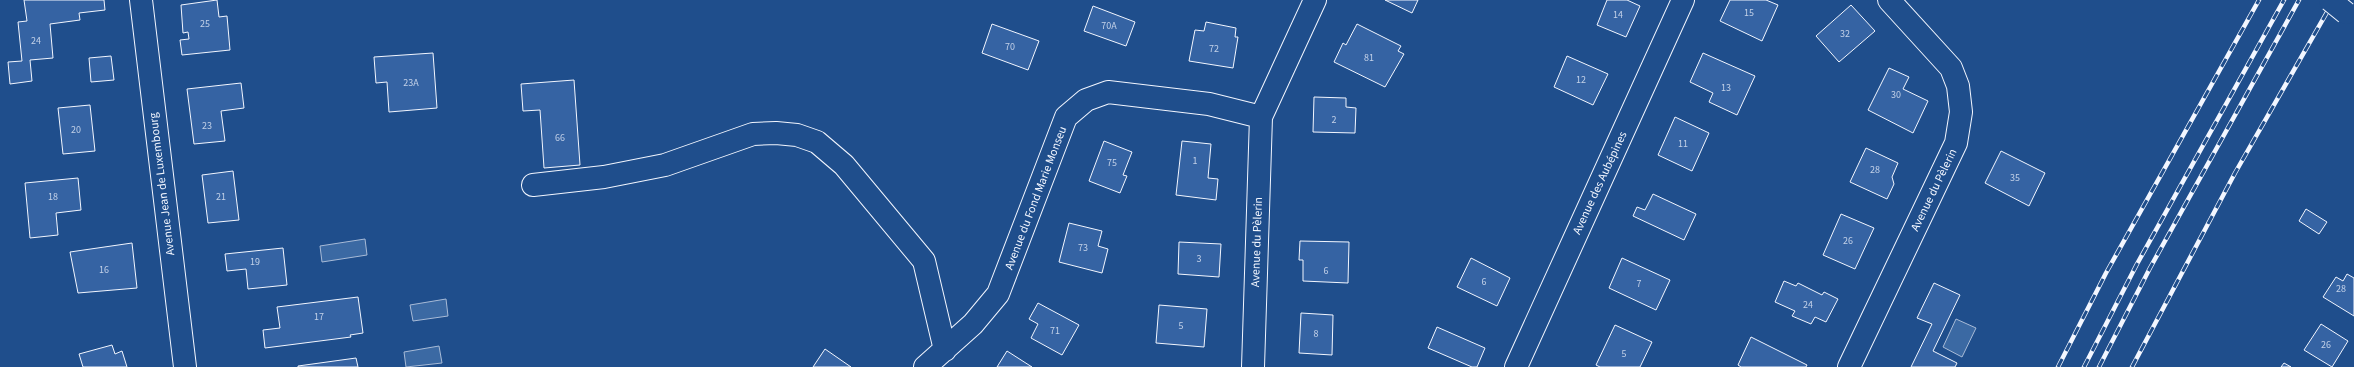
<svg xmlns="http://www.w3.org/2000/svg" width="2354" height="367" font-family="'Source Sans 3',sans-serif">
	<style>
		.water { fill: #3b69a3; stroke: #a8bbd7 }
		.building { fill: #3563a3; stroke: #f2f6ff }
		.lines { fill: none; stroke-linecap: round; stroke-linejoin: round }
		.street-casing { stroke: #f2f6ff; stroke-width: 24 }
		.street { stroke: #1f4e8c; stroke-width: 22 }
		.rail-casing { stroke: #f2f6ff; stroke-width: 4.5 }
		.rail { stroke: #1f4e8c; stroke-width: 3; stroke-dasharray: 9; stroke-linecap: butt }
		.street-bridge-casing { stroke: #f2f6ff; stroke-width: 24; stroke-linecap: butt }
		.street-bridge { stroke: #1f4e8c; stroke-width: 22 }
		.labels { text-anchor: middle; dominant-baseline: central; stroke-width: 3; stroke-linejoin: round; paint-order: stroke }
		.number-label { font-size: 10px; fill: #c3d1e8 }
		.street-label { font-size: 12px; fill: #f2f6ff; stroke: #1f4e8c }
	</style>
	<rect width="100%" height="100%" fill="#1f4e8c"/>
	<path class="water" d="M 365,239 L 367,255 L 322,262 L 320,246 Z
		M 446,299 L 448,316 L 413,321 L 410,305 Z
		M 1956,319 L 1976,328 L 1962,357 L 1943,347 Z
		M 439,346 L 442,363 L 406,367 L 404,352 Z"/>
	<path class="building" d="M 24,0 L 104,0 L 105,10 L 79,13 L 80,20 L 50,24 L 53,58 L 30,60 L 32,81 L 10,84 L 8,62 L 22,61 L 18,22 L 27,21 Z
		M 217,0 L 219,17 L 227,16 L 230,50 L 182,55 L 180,40 L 189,39 L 188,32 L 183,33 L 181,5 Z
		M 1385,0 L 1418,0 L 1412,13 Z
		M 1607,0 L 1627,0 L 1640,6 L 1626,37 L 1597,25 Z
		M 1730,0 L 1766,0 L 1778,5 L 1762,41 L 1720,21 Z
		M 1851,5 L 1875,31 L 1839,62 L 1816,36 Z
		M 1093,6 L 1135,22 L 1126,46 L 1084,31 Z
		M 1206,22 L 1236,28 L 1235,37 L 1238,37 L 1233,68 L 1189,61 L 1195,30 L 1204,31 Z
		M 992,24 L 1039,41 L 1028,70 L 982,53 Z
		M 1357,24 L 1401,46 L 1398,51 L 1404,54 L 1385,87 L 1334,62 L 1343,43 L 1346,45 Z
		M 433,53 L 437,108 L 389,112 L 387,82 L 376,83 L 374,57 Z
		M 1703,53 L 1755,76 L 1737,115 L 1709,102 L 1713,93 L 1690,82 Z
		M 111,56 L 114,80 L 91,82 L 89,58 Z
		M 1567,56 L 1608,74 L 1593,105 L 1554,87 Z
		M 1889,68 L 1909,77 L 1903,89 L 1928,101 L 1913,133 L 1868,110 Z
		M 574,80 L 580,165 L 544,168 L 540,110 L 523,111 L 521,84 Z
		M 241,83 L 244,108 L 221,111 L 225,141 L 194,144 L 187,89 Z
		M 1314,97 L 1346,98 L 1346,107 L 1356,108 L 1355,133 L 1313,132 Z
		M 90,105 L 95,151 L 63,154 L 58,108 Z
		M 1675,117 L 1709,133 L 1692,171 L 1658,155 Z
		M 1104,141 L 1132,152 L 1123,175 L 1127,176 L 1120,193 L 1089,181 Z
		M 1182,141 L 1211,144 L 1208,178 L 1218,179 L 1216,200 L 1176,195 Z
		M 1866,148 L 1898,163 L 1892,177 L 1894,184 L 1887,199 L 1850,182 Z
		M 2001,151 L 2045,173 L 2029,206 L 1985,183 Z
		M 233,171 L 239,220 L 208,223 L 202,175 Z
		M 78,178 L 81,210 L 56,213 L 58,235 L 30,238 L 25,183 Z
		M 1653,194 L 1696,214 L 1684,240 L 1633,216 L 1637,207 L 1645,210 Z
		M 2306,209 L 2327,222 L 2319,234 L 2299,221 Z
		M 1841,214 L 1874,228 L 1855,269 L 1823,255 Z
		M 1069,223 L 1102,231 L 1098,246 L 1108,249 L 1102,273 L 1059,262 Z
		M 1300,241 L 1349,242 L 1348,283 L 1303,281 L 1303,260 L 1299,260 Z
		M 1179,242 L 1221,244 L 1219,277 L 1178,274 Z
		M 132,243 L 137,288 L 78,293 L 70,252 Z
		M 283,248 L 287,285 L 248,289 L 246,269 L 227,271 L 225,254 Z
		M 1471,258 L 1510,278 L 1497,306 L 1457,287 Z
		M 1622,258 L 1670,280 L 1656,310 L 1609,288 Z
		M 2347,274 L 2354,278 L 2354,316 L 2323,297 L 2336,277 L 2343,281 Z
		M 1784,281 L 1796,286 L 1798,283 L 1822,295 L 1824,292 L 1838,299 L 1826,322 L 1815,317 L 1811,324 L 1792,316 L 1795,311 L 1775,302 Z
		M 1934,283 L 1960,295 L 1933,351 L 1957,363 L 1955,367 L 1911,367 L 1932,324 L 1917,318 Z
		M 358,297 L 363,333 L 350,335 L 351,337 L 265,348 L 263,330 L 280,328 L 277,307 Z
		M 1038,303 L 1079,325 L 1062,355 L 1031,338 L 1038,324 L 1029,319 Z
		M 1159,305 L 1207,309 L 1204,347 L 1156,343 Z
		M 1301,313 L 1333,315 L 1332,355 L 1299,353 Z
		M 2321,324 L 2348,341 L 2332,367 L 2304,350 Z
		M 1615,325 L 1652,342 L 1640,367 L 1600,367 L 1596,365 Z
		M 1437,327 L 1485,348 L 1477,367 L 1472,367 L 1428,348 Z
		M 1751,337 L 1807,365 L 1806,367 L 1741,367 L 1738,365 Z
		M 112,345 L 115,354 L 122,351 L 127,367 L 83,367 L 79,354 Z
		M 825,349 L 851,367 L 813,367 Z
		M 1007,351 L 1032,367 L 997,367 Z
		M 356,358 L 358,367 L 298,367 L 298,366 Z
		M 2284,363 L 2291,367 L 2281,367 Z"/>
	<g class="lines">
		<g class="street-casing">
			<path id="street" d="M 141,0 L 185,367
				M 533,185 L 604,177 L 665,165 L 753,134 L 776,133 L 797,135 L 817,142 L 844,165 L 924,261 L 945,350
				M 925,367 L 973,324 L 998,294 L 1066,117 L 1086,100 L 1108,92 L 1209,104 L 1261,117 L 1315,0
				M 1253,367 L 1261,117
				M 1516,367 L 1683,0
				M 1849,367 L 1956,143 L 1961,112 L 1958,86 L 1951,68 L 1889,0"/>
		</g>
		<use href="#street" class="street"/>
		<g class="rail-casing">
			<path id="rail" d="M 2058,367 L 2106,273 L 2259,0
				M 2084,367 L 2137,264 L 2284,0
				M 2099,367 L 2150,268 L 2299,0
				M 2132,367 L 2235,173 L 2334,0"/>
		</g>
		<use href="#rail" class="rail"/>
		<g class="street-bridge-casing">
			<path id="street-bridge" d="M 2330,0 L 2346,13"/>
		</g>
		<use href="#street-bridge" class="street-bridge"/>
	</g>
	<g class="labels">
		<g class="number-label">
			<text x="1749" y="13">15</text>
			<text x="1618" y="15">14</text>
			<text x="205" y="24">25</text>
			<text x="1109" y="26">70A</text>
			<text x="1845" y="34">32</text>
			<text x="36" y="41">24</text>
			<text x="1010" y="47">70</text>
			<text x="1214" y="49">72</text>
			<text x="1369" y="58">81</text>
			<text x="1581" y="80">12</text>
			<text x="411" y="83">23A</text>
			<text x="1726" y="88">13</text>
			<text x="1896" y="95">30</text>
			<text x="1334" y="120">2</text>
			<text x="207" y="126">23</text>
			<text x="76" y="130">20</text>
			<text x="560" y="138">66</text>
			<text x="1683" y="144">11</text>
			<text x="1195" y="161">1</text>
			<text x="1112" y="163">75</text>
			<text x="1875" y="170">28</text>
			<text x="2015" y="178">35</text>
			<text x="53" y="197">18</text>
			<text x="221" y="197">21</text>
			<text x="1848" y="241">26</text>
			<text x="1083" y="248">73</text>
			<text x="1199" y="259">3</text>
			<text x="255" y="262">19</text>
			<text x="104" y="270">16</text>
			<text x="1326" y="271">6</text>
			<text x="1484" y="282">6</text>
			<text x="1639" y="284">7</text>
			<text x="2341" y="289">28</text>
			<text x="1808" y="305">24</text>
			<text x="319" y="317">17</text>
			<text x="1181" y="326">5</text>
			<text x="1055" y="331">71</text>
			<text x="1316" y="334">8</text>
			<text x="2326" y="345">26</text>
			<text x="1624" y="354">5</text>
		</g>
		<g class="street-label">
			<text transform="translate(1600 183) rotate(-65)">Avenue des Aubépines</text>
			<text transform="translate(162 184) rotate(-97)">Avenue Jean de Luxembourg</text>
			<text transform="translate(1934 190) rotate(-64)">Avenue du Pèlerin</text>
			<text transform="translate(1036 198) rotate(-69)">Avenue du Fond Marie Monseu</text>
			<text transform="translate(1257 242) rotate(-88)">Avenue du Pèlerin</text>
		</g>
	</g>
</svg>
